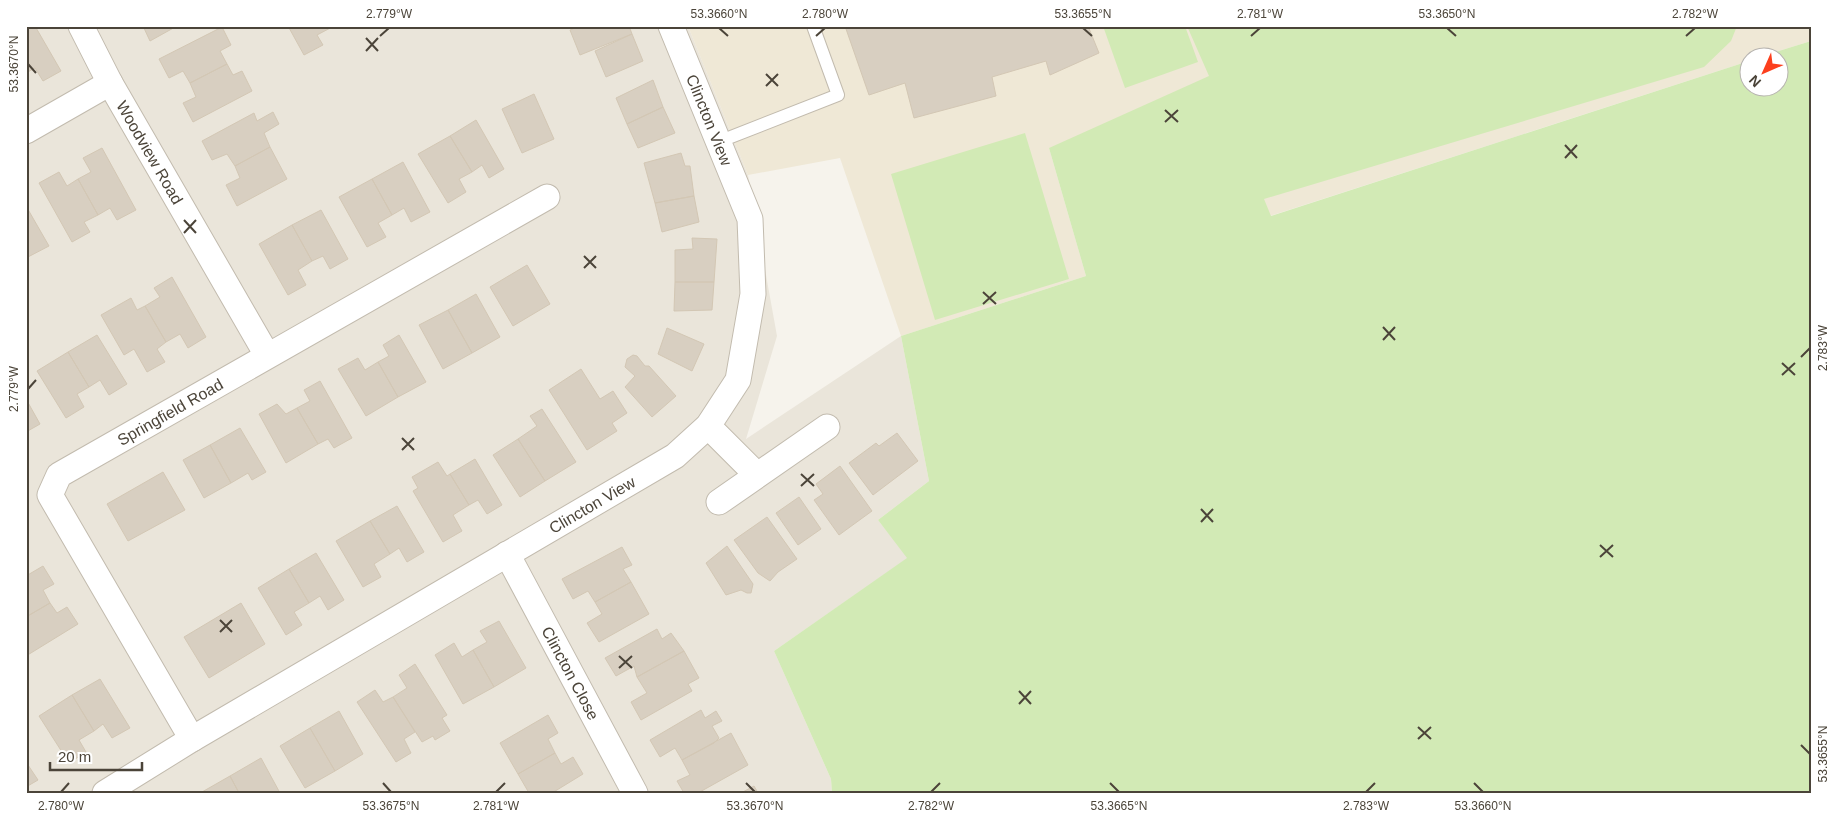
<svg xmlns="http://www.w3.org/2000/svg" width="1837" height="819" font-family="Helvetica,sans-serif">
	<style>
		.residential { fill: #eae5da }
		.education { fill: #efe8d6 }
		.green { fill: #d2eab5 }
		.building { fill: #d8cfc1; stroke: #d3c7b4 }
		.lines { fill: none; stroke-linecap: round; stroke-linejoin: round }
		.lane-casing { stroke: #c2bbae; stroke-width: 14 }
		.street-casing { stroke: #c2bbae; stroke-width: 27 }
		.lane { stroke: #fff; stroke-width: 12 }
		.street { stroke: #fff; stroke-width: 25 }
		.ticks { fill: none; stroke: #4b4439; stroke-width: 2 }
		.labels { text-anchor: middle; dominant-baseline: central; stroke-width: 4; stroke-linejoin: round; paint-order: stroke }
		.street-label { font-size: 16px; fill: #4b4439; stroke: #fff }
		.neatline { fill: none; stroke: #4b4439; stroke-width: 2 }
		.ticks-label { font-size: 12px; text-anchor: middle; fill: #4b4439 }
	</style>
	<rect width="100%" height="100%" fill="#f6f3ec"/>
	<path class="residential" d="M 26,26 L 688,26 L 748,175 L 777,336 L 746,439 L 901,336 L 929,481 L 878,520 L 908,558 L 774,651 L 831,779 L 832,793 L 26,793 Z"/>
	<path class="education" d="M 688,26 L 1811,26 L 1811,41 L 1759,57 L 1750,58 L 1749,61 L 1270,216 L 1263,199 L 1049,148 L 1086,276 L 901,336 L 840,158 L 748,175 Z"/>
	<path class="green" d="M 1103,26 L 1185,26 L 1198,62 L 1125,88 Z
		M 1187,26 L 1737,26 L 1731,41 L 1704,67 L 1264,199 L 1271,216 L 1749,61 L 1750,88 L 1780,88 L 1780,58 L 1759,57 L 1811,41 L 1811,793 L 832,793 L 831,779 L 774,651 L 907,558 L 878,520 L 929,481 L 901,336 L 1086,276 L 1049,148 L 1209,76 Z
		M 1025,133 L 1069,279 L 935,320 L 891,174 Z"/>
	<path class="building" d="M 26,26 L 35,26 L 61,71 L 43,81 L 35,68 L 26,73 Z
		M 143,26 L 177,26 L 150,41 Z
		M 288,26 L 334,26 L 317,35 L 323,45 L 304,55 Z
		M 579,26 L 629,26 L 632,34 L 580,55 L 570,30 Z
		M 845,26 L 1088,26 L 1099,53 L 1050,75 L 1046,61 L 992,77 L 996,96 L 914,118 L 905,83 L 869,95 Z
		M 222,27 L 231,45 L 220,51 L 227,64 L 190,83 L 183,71 L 169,78 L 159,59 Z
		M 632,34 L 643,61 L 606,77 L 595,51 Z
		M 227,64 L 233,75 L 242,71 L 252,91 L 193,122 L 183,103 L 196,97 L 190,83 Z
		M 653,80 L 663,107 L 627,124 L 616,98 Z
		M 534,94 L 554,139 L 522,153 L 502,109 Z
		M 663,107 L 675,133 L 638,148 L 627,124 Z
		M 273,112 L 279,124 L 264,133 L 270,147 L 235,166 L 227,154 L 212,160 L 202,141 L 254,113 L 257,121 Z
		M 476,120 L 504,169 L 489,178 L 482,165 L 472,172 L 450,136 Z
		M 450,136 L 472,172 L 459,179 L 466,192 L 448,203 L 418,154 Z
		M 270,147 L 287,179 L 237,206 L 226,185 L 240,178 L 235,166 Z
		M 102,148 L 136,210 L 117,220 L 110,208 L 98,215 L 78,179 L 91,172 L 83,158 Z
		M 681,153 L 685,166 L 690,166 L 694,196 L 655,203 L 644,163 Z
		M 403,162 L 430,212 L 411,222 L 404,208 L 392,215 L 372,179 Z
		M 59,172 L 67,186 L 78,179 L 98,215 L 84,222 L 90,232 L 72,242 L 39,183 Z
		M 372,179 L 392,215 L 378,223 L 386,237 L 367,247 L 339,197 Z
		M 694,196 L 699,222 L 662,232 L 655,203 Z
		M 26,206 L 49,246 L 26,258 Z
		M 321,210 L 348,259 L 330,269 L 323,256 L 312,261 L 292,225 Z
		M 292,225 L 312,261 L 298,270 L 306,285 L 288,295 L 259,244 Z
		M 692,238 L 717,239 L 714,282 L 675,282 L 675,250 L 693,249 Z
		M 527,265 L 550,304 L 513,326 L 490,287 Z
		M 172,277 L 206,337 L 188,348 L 180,334 L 166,342 L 145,306 L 160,297 L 154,288 Z
		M 675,282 L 714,282 L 712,310 L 674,311 Z
		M 476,294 L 500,337 L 472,353 L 448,310 Z
		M 131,298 L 137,310 L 145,306 L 166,342 L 157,349 L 165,362 L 147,372 L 134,349 L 124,355 L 101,315 Z
		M 448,310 L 472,353 L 443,369 L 419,325 Z
		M 667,328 L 704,344 L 692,371 L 658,354 Z
		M 97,335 L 127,384 L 109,395 L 100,380 L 89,387 L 68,352 Z
		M 399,335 L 426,382 L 398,397 L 378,362 L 389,356 L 383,345 Z
		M 68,352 L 89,387 L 77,394 L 84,407 L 66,418 L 37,371 Z
		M 633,355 L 637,356 L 645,366 L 649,366 L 676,396 L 652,417 L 625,387 L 635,376 L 625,367 L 627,359 Z
		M 358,358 L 365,370 L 378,362 L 398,397 L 366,416 L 338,369 Z
		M 581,369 L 600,399 L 613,391 L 627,413 L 612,423 L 617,431 L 587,450 L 549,390 Z
		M 320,381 L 352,438 L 334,448 L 328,439 L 318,444 L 297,408 L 310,401 L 304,390 Z
		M 26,399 L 40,424 L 26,432 Z
		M 277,404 L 286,414 L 297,408 L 318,444 L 286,463 L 259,414 Z
		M 542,409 L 576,462 L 545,481 L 518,439 L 537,426 L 530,416 Z
		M 240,428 L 266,472 L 252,480 L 248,473 L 231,483 L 210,445 Z
		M 897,433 L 918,461 L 873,495 L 849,463 L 876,443 L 879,446 Z
		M 518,439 L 545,481 L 520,497 L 493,455 Z
		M 210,445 L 231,483 L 204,498 L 183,460 Z
		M 475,459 L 502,505 L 487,514 L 478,500 L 469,505 L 450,474 Z
		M 438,462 L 447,476 L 450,474 L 469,505 L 453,515 L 462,531 L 443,542 L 413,491 L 418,488 L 412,477 Z
		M 840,466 L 872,511 L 839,535 L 814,500 L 823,494 L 816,484 Z
		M 163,472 L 185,510 L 128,541 L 107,504 Z
		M 799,497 L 821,529 L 798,545 L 776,513 Z
		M 397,506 L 424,552 L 407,562 L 399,548 L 390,554 L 370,521 Z
		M 767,517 L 797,559 L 778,572 L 770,581 L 758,573 L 734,540 Z
		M 370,521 L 390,554 L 374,564 L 381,577 L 363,587 L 336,541 Z
		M 727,546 L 753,584 L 751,593 L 747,593 L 741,590 L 726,595 L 706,563 Z
		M 622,547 L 632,565 L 623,569 L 631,582 L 595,602 L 588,591 L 573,599 L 562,579 Z
		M 316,553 L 344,600 L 328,610 L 320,596 L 309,603 L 289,569 Z
		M 43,566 L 54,584 L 43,590 L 50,603 L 26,617 L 26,576 Z
		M 289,569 L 309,603 L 294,612 L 302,625 L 286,635 L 258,588 Z
		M 631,582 L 649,614 L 599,642 L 587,623 L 602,614 L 595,602 Z
		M 50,603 L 57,613 L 67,607 L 78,624 L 26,656 L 26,617 Z
		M 241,603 L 265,644 L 209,678 L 184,637 Z
		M 499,621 L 526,668 L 494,687 L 473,650 L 487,642 L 480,631 Z
		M 657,629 L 662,639 L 671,633 L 684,651 L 637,677 L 634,666 L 616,676 L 605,658 Z
		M 454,643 L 462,657 L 473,650 L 494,687 L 463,704 L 435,655 Z
		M 684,651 L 699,678 L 688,684 L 692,691 L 641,720 L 631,702 L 647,693 L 637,677 Z
		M 415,664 L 447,715 L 442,718 L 450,731 L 435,740 L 433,736 L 422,742 L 393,697 L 407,688 L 399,675 Z
		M 100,679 L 130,728 L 112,738 L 103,724 L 94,731 L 72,695 Z
		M 375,690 L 383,702 L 393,697 L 415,732 L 404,739 L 411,753 L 396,762 L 357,702 Z
		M 72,695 L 94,731 L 79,740 L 86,752 L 69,763 L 39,716 Z
		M 701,710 L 705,718 L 716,711 L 722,721 L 712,726 L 719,738 L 714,743 L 682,760 L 675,748 L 660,757 L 650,740 Z
		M 339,711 L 363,754 L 335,771 L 310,728 Z
		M 548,715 L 558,733 L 548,739 L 555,753 L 518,774 L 500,743 Z
		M 310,728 L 335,771 L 305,788 L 280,746 Z
		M 731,733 L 748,765 L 698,793 L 684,793 L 677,781 L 690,775 L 682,760 Z
		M 555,753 L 561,764 L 573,757 L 583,774 L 552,793 L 529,793 L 518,774 Z
		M 261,758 L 280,793 L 239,793 L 230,776 Z
		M 26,762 L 38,780 L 26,787 Z
		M 230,776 L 239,793 L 202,793 L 202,792 Z
		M 754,786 L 758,793 L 741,793 Z"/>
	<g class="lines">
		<g class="lane-casing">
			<path id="lane" d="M 718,142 L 838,95 L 813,26"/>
		</g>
		<g class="street-casing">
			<g id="street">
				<path id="s1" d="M 81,26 L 110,83 L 267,355"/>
				<path d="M 26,131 L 110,83"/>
				<path d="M 708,426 L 757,475"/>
				<path d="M 719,502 L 827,427"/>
				<path id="s2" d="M 507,554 L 635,793"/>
				<path id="s3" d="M 192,739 L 50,495 L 59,475 L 547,197"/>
				<path id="s4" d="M 105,793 L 192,739 L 675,456 L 708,426 L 738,380 L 753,294 L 750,219 L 671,26"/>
			</g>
		</g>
		<use href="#lane" class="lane"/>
		<use href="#street" class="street"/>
	</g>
	<path class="ticks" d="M 719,28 L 728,36M 1083,28 L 1092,36M 1447,28 L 1456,36M 380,36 L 389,28M 816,36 L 825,28M 1251,36 L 1260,28M 1686,36 L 1695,28M 366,38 L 378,51M 366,51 L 378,38M 28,64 L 36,73M 766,74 L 778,86M 766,86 L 778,74M 1165,110 L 1178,122M 1165,122 L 1178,110M 1565,145 L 1577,158M 1565,158 L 1577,145M 184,220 L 196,233M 184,233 L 196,220M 584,256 L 596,268M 584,268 L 596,256M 983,292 L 996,304M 983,304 L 996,292M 1383,327 L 1395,340M 1383,340 L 1395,327M 1801,357 L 1810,348M 1782,363 L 1795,375M 1782,375 L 1795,363M 28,389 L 36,380M 402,438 L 414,450M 402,450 L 414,438M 801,474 L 814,486M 801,486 L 814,474M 1201,509 L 1213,522M 1201,522 L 1213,509M 1600,545 L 1613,557M 1600,557 L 1613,545M 220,620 L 232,632M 220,632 L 232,620M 619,656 L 632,668M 619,668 L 632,656M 1019,691 L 1031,704M 1019,704 L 1031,691M 1418,727 L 1431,739M 1418,739 L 1431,727M 1801,745 L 1810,754M 383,783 L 391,792M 746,783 L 755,792M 1110,783 L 1119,792M 1474,783 L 1483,792M 61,792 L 69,783M 496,792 L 505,783M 931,792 L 940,783M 1366,792 L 1375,783"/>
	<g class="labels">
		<g class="street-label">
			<text transform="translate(709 120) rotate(68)">Clincton View</text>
			<text stroke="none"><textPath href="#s1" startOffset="144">Woodview Road</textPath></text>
			<text stroke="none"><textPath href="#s3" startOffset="432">Springfield Road</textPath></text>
			<text stroke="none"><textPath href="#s4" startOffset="566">Clincton View</textPath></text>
			<text stroke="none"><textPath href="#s2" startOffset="135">Clincton Close</textPath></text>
		</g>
	</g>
	<rect width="1837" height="819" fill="none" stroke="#ffffff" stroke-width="55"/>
	<g transform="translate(1764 72) rotate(225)"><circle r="24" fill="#ffffff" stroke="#b7b4b0"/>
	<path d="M0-4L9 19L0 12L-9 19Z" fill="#fc3f1d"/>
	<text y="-8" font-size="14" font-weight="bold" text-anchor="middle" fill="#4b4439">N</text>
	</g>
	<path d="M50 762v8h92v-8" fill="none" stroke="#4b4439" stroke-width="2.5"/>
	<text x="58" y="762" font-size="15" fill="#4b4439" stroke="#ffffff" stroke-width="4" paint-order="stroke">20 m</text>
	<rect x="28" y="28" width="1782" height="764" class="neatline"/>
	<g class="ticks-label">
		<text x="389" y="18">2.779°W</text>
		<text x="719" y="18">53.3660°N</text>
		<text x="825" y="18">2.780°W</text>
		<text x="1083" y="18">53.3655°N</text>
		<text x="1260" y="18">2.781°W</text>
		<text x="1447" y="18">53.3650°N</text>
		<text x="1695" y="18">2.782°W</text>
		<text transform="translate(14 64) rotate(-90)" y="4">53.3670°N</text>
		<text transform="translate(1823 348) rotate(-90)" y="4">2.783°W</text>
		<text transform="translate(14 389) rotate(-90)" y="4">2.779°W</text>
		<text transform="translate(1823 754) rotate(-90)" y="4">53.3655°N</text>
		<text x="61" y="810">2.780°W</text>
		<text x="391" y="810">53.3675°N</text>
		<text x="496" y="810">2.781°W</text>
		<text x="755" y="810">53.3670°N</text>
		<text x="931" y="810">2.782°W</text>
		<text x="1119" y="810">53.3665°N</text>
		<text x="1366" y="810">2.783°W</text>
		<text x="1483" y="810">53.3660°N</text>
	</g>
</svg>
